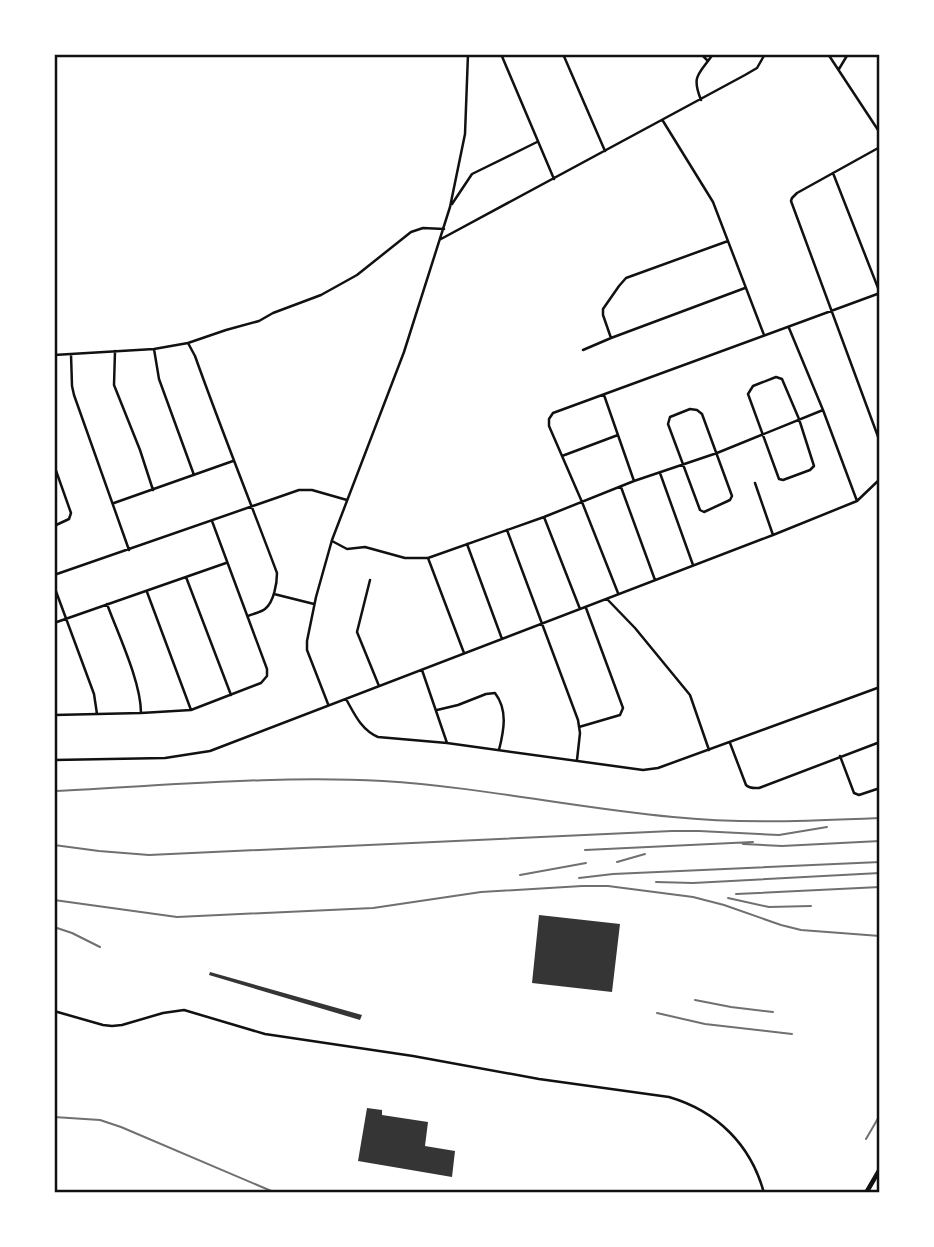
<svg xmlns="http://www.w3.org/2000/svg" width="934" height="1247" font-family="'Noto Sans',sans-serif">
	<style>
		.building { fill: #353535 }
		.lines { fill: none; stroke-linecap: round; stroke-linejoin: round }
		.minor { stroke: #111; stroke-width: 2.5 }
		.trunk { stroke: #111; stroke-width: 4.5 }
		.rail { stroke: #707070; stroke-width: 2 }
		.neatline { fill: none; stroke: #111; stroke-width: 2.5 }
	</style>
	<rect width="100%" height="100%" fill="#fff"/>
	<path class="building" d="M 539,915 L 620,924 L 612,992 L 532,983 Z
		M 210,972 L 362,1015 L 360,1020 L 209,975 Z
		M 367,1108 L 382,1110 L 382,1115 L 428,1122 L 425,1146 L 455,1151 L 452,1177 L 358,1161 Z"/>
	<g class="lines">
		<path class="minor" d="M 501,54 L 554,179
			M 563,54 L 605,151
			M 701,54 L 708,61
			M 828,54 L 880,133
			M 839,69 L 848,54
			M 701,100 C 691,75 699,75 713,54
			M 663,121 L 713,202 L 764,335
			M 880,147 L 797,193 L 792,198 L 791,201 L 880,442
			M 452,204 L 472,174 L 537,142
			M 441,239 L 745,75 L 757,68 L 765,54
			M 789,328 L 823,410 L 857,501
			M 611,338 L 603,315 L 603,309 L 619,286 L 626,278 L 728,241
			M 188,343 L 226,330 L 259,321 L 273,313 L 321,295 L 357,275 L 411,232 L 423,228 L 444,229
			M 154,349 L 159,379 L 194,475
			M 583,350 L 611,338 L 745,288
			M 115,351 L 114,385 L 140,450 L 153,490
			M 71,354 L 72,386 L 74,395 L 129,550
			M 54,355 L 154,349 L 188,343 L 195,356 C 221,429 250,501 277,573 C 277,583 274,602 265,609 C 261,612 253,614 248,616
			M 776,377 L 782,379 L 799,419 L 814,466 L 810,470 L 783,480 L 779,479 L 748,394 L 753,386 Z
			M 604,395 L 634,481
			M 690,409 L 697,410 L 702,414 L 732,496 L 730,500 L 704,512 L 700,510 L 668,424 L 670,417 Z
			M 562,456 L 618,435
			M 54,465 L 71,513 L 69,519 L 54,526
			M 660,473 L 693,565
			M 755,483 L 773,535
			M 621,487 L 655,580
			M 114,503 L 233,461
			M 544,517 L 580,609
			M 507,530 L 578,720 L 580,733 L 577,760
			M 332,541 L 347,549 L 365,547 L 405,558 L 428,558 L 544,517 L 634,481 L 717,453 L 823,410
			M 467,544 L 502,639
			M 428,558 L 464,653
			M 54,575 L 299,490 L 312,490 L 347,500
			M 186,577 L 231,695
			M 370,580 L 357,632 L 379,686
			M 54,586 L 94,694 L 97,714
			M 147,592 L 191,710
			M 618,593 L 582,502 L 549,426 L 549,419 L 553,413 L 880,293 L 833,173
			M 274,594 L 314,604
			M 607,599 L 635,628 L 690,695 L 709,750
			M 107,604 C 118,634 141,682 141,713
			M 54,623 L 226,563
			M 422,670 L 447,743
			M 346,699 C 354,713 361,730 378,737 L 447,743 L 643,770 L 658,768 L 880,687
			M 328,704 L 307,650 L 307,641 L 316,597 L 332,540 L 404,352 L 450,207 L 465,134 L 468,54
			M 437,710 L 458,705 L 486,694 L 495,693 C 508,710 504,730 499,750
			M 54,715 L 141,713 L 191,710 L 261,683 L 267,676 L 267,669 L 212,521
			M 579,727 L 620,715 L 623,708 L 586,608
			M 730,743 L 746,785 C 750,789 754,788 759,788 L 880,742
			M 840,756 L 854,793 L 859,795 L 880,788
			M 54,760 L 165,758 L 210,751 L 773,535 L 857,501 L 880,479
			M 54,1011 L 103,1025 L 112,1026 L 122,1025 L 163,1013 L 184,1010 L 265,1034 L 413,1056 L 539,1079 L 669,1097 C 717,1111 751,1145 764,1193"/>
		<path class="trunk" d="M 866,1193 L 880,1169"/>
		<path class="rail" d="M 54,791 C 164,786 274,775 383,781 C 480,787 576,808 673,817 C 742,824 811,821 880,818
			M 743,844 L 782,846 L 880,841
			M 54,845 L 99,851 L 149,855 L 672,831 L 699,831 L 779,835 L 827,827
			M 585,850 L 753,842
			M 617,862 L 645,854
			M 520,875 L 586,863
			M 579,878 L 613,874 L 880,862
			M 656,882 L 693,883 L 880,873
			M 736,894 L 880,887
			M 728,898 L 769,907 L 811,906
			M 54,900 L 177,917 L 373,908 L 481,892 L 582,886 L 608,886 L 693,897 L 724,905 L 781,925 L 801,930 L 880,936
			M 54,927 L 72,933 L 100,947
			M 695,1000 L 731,1007 L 773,1012
			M 657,1013 L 705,1024 L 792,1034
			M 54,1117 L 100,1120 L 121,1127 L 276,1193
			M 866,1139 L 880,1115"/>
	</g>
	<rect width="934" height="1247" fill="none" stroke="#ffffff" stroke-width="112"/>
	<rect x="56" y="56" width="822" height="1135" class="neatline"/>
</svg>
